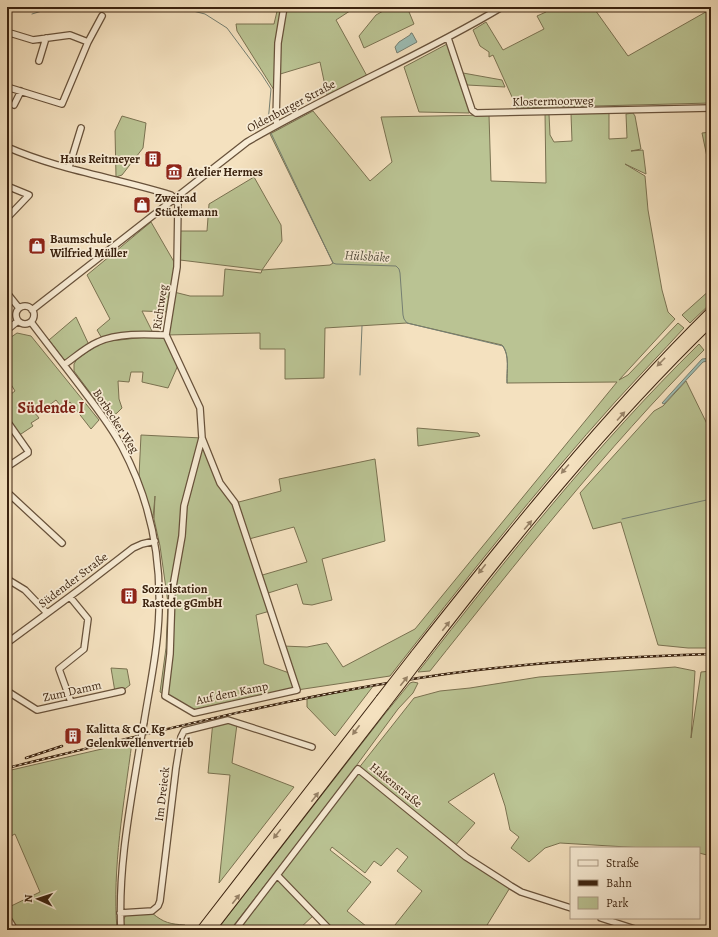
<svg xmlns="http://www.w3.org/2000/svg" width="718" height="937" font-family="Alegreya,serif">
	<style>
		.green { fill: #bac393; stroke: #7a7251; fill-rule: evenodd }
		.water { fill: #9cbdb4; stroke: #757f72 }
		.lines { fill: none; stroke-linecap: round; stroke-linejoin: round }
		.stream { stroke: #757f72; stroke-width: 1 }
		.minor-casing { stroke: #68523b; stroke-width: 8 }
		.highway-casing { stroke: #3a220f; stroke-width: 10 }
		.minor { stroke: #f8ecd5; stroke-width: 5.5 }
		.highway { stroke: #f4e1bf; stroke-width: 8 }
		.rail-casing { stroke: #3a220f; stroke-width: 2.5 }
		.rail { stroke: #f8ecd5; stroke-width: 1; stroke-dasharray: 3; stroke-linecap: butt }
		.minor-bridge-casing { stroke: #68523b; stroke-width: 8; stroke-linecap: butt }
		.highway-bridge-casing { stroke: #3a220f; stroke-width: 10; stroke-linecap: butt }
		.minor-bridge { stroke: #f8ecd5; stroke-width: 5.5 }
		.highway-bridge { stroke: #f4e1bf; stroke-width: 8 }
		.oneway { fill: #978267 }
		.labels { text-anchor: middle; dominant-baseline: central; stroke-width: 3.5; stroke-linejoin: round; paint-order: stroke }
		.street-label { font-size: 12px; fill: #3a220f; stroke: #f8ecd5 }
		.poi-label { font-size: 12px; font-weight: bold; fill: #3a220f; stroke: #f8ecd5; text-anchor: start }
		.water-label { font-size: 13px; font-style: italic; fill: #575041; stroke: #f8ecd5 }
		.district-label { font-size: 16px; font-weight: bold; fill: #7a1f14; stroke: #f8ecd5 }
	</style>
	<rect width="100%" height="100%" fill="#f4e1bf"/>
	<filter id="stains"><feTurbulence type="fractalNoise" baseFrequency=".005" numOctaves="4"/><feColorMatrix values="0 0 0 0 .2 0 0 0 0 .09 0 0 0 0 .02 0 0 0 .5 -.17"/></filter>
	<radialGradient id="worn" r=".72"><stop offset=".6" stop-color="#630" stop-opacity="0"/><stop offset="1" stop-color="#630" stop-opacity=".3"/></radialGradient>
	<path class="green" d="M 278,7 L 285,8 L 288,7 L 356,7 L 336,20 L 367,76 L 327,95 L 320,62 L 277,75 L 274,90 L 237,31 L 236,24 L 274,24 Z
		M 384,7 L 407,7 L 414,24 L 364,48 L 359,36 L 376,15 L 385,10 Z
		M 543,7 L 593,7 L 628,56 L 711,9 L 711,103 L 517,108 L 493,55 L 489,57 L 489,52 L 480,46 L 473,30 L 486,22 L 503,50 L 544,29 L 537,16 L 546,12 Z
		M 449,43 L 471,110 L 469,113 L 419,112 L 404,67 Z
		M 463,73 L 502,80 L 505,87 L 467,85 Z
		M 313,111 L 370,181 L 392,162 L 381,117 L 489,115 L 491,181 L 546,183 L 545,113 L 549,114 L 550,135 L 554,142 L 572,141 L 571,114 L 609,113 L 609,139 L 627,138 L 626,114 L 633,113 L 635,116 L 641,149 L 631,151 L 643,150 L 646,174 L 625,164 L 645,176 L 648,210 L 662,290 L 668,312 L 675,319 L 619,380 L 628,375 L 678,323 L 684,328 C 661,353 638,377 616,401 C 536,490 463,583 390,676 L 297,690 L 196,715 L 160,692 L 166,648 L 168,603 L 160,546 L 154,519 L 155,496 L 153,518 L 139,476 L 141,435 L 202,438 L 220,483 L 235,503 L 281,491 L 279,479 L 375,459 L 385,541 L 322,559 L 332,600 L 312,605 L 303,604 L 297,584 L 265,594 L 259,576 L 307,562 L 294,527 L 249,539 L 237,510 L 270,611 L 256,615 L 264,664 L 292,674 L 283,646 L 307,647 L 327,643 L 343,667 L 415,629 L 617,382 L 507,383 C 507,371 510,355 502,345 L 407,323 L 325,328 L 324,378 L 285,379 L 285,349 L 260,349 L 260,333 L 166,335 L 179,363 L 168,388 L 142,382 L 143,372 L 131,372 L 129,382 L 118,381 L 119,399 L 122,408 L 117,413 L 109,418 L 74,371 L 74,364 L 77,359 L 102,342 L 146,337 L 146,334 L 127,336 L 103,340 L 97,330 L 110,319 L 87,275 L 151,222 L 177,267 L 174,292 L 190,296 L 223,296 L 225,269 L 261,273 L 262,270 L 180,260 L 179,231 L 207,231 L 209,204 L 254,177 L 281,225 L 282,241 L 262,270 L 330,265 L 333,263 L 270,134 ZM 142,311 L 170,312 L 166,335 L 154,335 Z
		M 122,116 L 146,123 L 143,148 L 122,175 L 116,177 L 115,131 Z
		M 711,132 L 711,176 L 702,133 Z
		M 711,289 L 711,303 L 690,323 L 682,315 Z
		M 76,317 L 89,345 L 65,361 L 49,340 Z
		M 17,333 L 31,336 L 99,420 L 91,429 L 70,402 L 63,409 L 56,400 L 43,410 L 42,408 L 35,413 L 39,418 L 31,423 L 33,426 L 18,436 L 7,420 L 7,397 L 15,391 L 7,378 L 7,340 Z
		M 699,344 L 704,350 C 605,449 518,561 430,671 L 418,672 C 507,558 596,445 699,344 Z
		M 686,381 L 711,432 L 711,500 L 708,500 L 711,504 L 711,648 L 688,648 L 658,645 L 621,522 L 593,529 L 580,493 L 654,411 L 663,406 Z
		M 417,428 L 478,433 L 480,436 L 418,446 Z
		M 675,667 L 695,671 L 691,738 L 701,672 L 711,671 L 711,856 L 699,853 L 699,848 L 644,848 L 560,843 L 545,848 L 529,862 L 511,848 L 519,837 L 510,830 L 505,806 L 494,773 L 448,802 L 475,823 L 454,847 L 511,886 L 484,930 L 391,930 L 422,891 L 397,871 L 408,857 L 397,848 L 381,866 L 374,861 L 365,873 L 332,847 L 330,850 L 371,882 L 347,911 L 371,930 L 331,930 L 315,914 L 298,930 L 237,930 L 358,769 L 414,698 L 440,691 L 470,688 L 539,677 Z
		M 111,668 L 127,669 L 130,685 L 122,691 L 115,692 Z
		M 413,682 L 418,683 L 413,693 L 398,709 L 334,796 L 234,925 L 230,930 L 217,930 L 384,715 L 410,683 Z
		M 374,685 L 335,736 L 307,707 L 307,697 Z
		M 227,718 L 237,724 L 232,763 L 294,787 L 219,883 L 230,775 L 208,773 L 213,721 Z
		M 132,742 C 124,804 112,867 117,930 L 15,930 L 7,917 L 7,908 L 40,892 L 15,834 L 7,838 L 7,771 Z
		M 152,913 C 164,923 170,924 185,925 L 181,930 L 124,930 C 123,923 122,919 127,915 Z"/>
	<path class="water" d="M 411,33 L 412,33 L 417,42 L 397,53 L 395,47 L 399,42 L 410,35 Z
		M 711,358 L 711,360 L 703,362 L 664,404 L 662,403 L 702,359 Z"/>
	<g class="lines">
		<path class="stream" d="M 177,7 L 205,14 L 227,28 L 262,75 L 271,89 L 268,123
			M 32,14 L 55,7
			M 271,133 L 333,263 L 336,264 L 396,266 L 399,269 L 400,273 L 403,315 L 404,319 L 407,323 L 503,346 C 510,356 506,371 507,383
			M 360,375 L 362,326
			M 622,519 L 711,499"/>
		<g class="minor-casing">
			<path id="minor" d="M 7,30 L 10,33 L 33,40 L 70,35 L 88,42 L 62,104 L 7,87
				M 448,38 L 472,110 L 476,113 L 711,108
				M 88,42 L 102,16
				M 39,61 L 46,38
				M 14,105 L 21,91
				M 277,124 L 276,120 L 278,43 L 284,7
				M 7,147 C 59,170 117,178 171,195 L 178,204 L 177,267 L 166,335 L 200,408 L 202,438 L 220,483 L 235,503 L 297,690 L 194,713 L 165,696 L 170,654 L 172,592 L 182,536 L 184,506 L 202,438
				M 69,167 L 81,128
				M 7,186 L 29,195 L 7,218
				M 7,293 L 19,308
				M16 315a9 9 0 1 1 18 0a9 9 0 1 1-18 0Z
				M 32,310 L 247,142 C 330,93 419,57 502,7
				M 31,322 C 49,346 68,370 86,394 C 99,411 112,428 122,447 C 149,498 161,553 159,611 C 158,648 150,685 144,722
				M 7,330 L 18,321
				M 64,365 C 75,357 86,347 98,342 C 117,333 145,334 166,335
				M 7,421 L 28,451 L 28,453 L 7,467
				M 7,492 L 62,543
				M 7,579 L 25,590 L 47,613
				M 70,597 L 88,619 L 84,649 L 59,669 L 71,702
				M 7,643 L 80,589 L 133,548 L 142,544 L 155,541
				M 7,691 L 37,710 L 122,691
				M 278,876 L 330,930
				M 120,913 L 152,911 L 158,906 L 160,901 L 176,768 L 181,737 L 184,731 L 228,720 L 312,747
				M 7,917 L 15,930
				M 601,918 L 638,930
				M 121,930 C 118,867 130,807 140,745
				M 235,930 L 358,769 L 466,857 L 511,886 L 521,892 L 571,908"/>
		</g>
		<g class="highway-casing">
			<path id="highway" d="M 415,654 C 509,535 603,418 711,311
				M 422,657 C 512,540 605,425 711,322
				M 201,930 L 380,699
				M 211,930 L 386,704"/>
		</g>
		<use href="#minor" class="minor"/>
		<use href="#highway" class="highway"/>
		<g class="rail-casing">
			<path id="rail" d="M 26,758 L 62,746
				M 7,768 C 150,733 293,696 439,675 C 529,662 620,657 711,654"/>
		</g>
		<use href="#rail" class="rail"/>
		<g class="minor-bridge-casing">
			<path id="minor-bridge" d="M 140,745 L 144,722"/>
		</g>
		<g class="highway-bridge-casing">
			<path id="highway-bridge" d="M 380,699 L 415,654
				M 386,704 L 422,657"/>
		</g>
		<use href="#minor-bridge" class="minor-bridge"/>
		<use href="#highway-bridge" class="highway-bridge"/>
	</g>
	<defs><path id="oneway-solid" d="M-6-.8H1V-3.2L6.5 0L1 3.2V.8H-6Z"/></defs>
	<g class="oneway">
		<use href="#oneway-solid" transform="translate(661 362) rotate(134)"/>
		<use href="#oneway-solid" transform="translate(621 416) rotate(-48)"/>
		<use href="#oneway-solid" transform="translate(565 469) rotate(131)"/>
		<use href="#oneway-solid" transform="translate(528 525) rotate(-50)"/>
		<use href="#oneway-solid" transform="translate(482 569) rotate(128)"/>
		<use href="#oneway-solid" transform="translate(446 626) rotate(-52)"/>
		<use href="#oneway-solid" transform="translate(404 681) rotate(-52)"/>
		<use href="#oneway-solid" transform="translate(356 730) rotate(127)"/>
		<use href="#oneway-solid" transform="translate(315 797) rotate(-53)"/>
		<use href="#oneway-solid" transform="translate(277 834) rotate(128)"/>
		<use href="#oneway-solid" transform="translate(236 899) rotate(-52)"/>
	</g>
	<defs>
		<g id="building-square" transform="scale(0.9)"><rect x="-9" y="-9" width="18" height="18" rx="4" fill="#8f2418" stroke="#f8ecd5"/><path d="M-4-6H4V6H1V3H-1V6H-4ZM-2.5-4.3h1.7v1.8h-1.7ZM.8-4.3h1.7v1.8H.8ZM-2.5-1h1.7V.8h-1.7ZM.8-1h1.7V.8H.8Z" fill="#fff"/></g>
		<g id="museum-square" transform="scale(0.9)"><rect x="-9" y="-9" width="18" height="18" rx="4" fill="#8f2418" stroke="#f8ecd5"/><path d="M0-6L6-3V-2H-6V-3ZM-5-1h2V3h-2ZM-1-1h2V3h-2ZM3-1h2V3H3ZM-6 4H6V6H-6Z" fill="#fff"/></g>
		<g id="shop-square" transform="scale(0.9)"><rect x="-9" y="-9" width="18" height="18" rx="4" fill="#8f2418" stroke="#f8ecd5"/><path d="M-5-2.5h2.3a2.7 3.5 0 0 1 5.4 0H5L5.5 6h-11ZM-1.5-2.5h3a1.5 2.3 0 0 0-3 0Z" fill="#fff"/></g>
	</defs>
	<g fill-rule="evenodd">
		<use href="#building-square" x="153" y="159"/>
		<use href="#museum-square" x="174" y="172"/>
		<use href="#shop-square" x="142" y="205"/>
		<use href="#shop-square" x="37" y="246"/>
		<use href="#building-square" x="129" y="596"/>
		<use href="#building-square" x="73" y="736"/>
	</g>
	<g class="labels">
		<g class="street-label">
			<text transform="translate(553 101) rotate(-1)">Klostermoorweg</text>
			<text transform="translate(291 106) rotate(-28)">Oldenburger Straße</text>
			<text transform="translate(160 307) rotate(-81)">Richtweg</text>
			<text transform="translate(116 421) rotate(57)">Borbecker Weg</text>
			<text transform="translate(73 580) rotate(-37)">Südender Straße</text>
			<text transform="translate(72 691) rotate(-13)">Zum Damm</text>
			<text transform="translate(232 693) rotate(-12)">Auf dem Kamp</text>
			<text transform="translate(396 785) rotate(39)">Hakenstraße</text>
			<text transform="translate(162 794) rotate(-83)">Im Dreieck</text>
		</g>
		<g class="poi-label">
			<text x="140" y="159" text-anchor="end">Haus Reitmeyer</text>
			<text x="187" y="172">Atelier Hermes</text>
			<text x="155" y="198">Zweirad<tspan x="155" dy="14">Stückemann</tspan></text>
			<text x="50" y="239">Baumschule<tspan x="50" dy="14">Wilfried Müller</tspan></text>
			<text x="142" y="589">Sozialstation<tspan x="142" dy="14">Rastede gGmbH</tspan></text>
			<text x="86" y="729">Kalitta &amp; Co. Kg<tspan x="86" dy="14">Gelenkwellenvertrieb</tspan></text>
		</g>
		<g class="water-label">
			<text transform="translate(367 256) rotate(3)">Hülsbäke</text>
		</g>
		<g class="district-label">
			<text x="51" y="408">Südende I</text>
		</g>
	</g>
	<rect width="718" height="937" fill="none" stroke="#f4e1bf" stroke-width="24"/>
	<rect x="8" y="8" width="702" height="921" fill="none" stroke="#3a220f" stroke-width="2"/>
	<rect x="12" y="12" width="694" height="913" fill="none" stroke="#3a220f"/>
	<rect x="570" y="847" width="130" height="72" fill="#f8ecd5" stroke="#ac9b86"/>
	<rect x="578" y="860" width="20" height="6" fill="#f8ecd5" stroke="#ac9b86"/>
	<text x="606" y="867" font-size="12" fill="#3a220f">Straße</text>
	<rect x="578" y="880" width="20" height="6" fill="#3a220f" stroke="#ac9b86"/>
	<text x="606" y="887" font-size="12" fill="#3a220f">Bahn</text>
	<rect x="578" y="897" width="20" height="12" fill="#bac393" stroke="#ac9b86"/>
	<text x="606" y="907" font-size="12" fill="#3a220f">Park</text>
	<g transform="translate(38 899) rotate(273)" stroke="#f8ecd5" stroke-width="3" paint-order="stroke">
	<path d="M0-3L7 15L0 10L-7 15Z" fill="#3a220f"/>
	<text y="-6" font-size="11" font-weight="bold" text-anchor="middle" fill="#3a220f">N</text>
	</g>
	<rect width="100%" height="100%" filter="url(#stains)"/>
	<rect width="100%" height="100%" fill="url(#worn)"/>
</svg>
